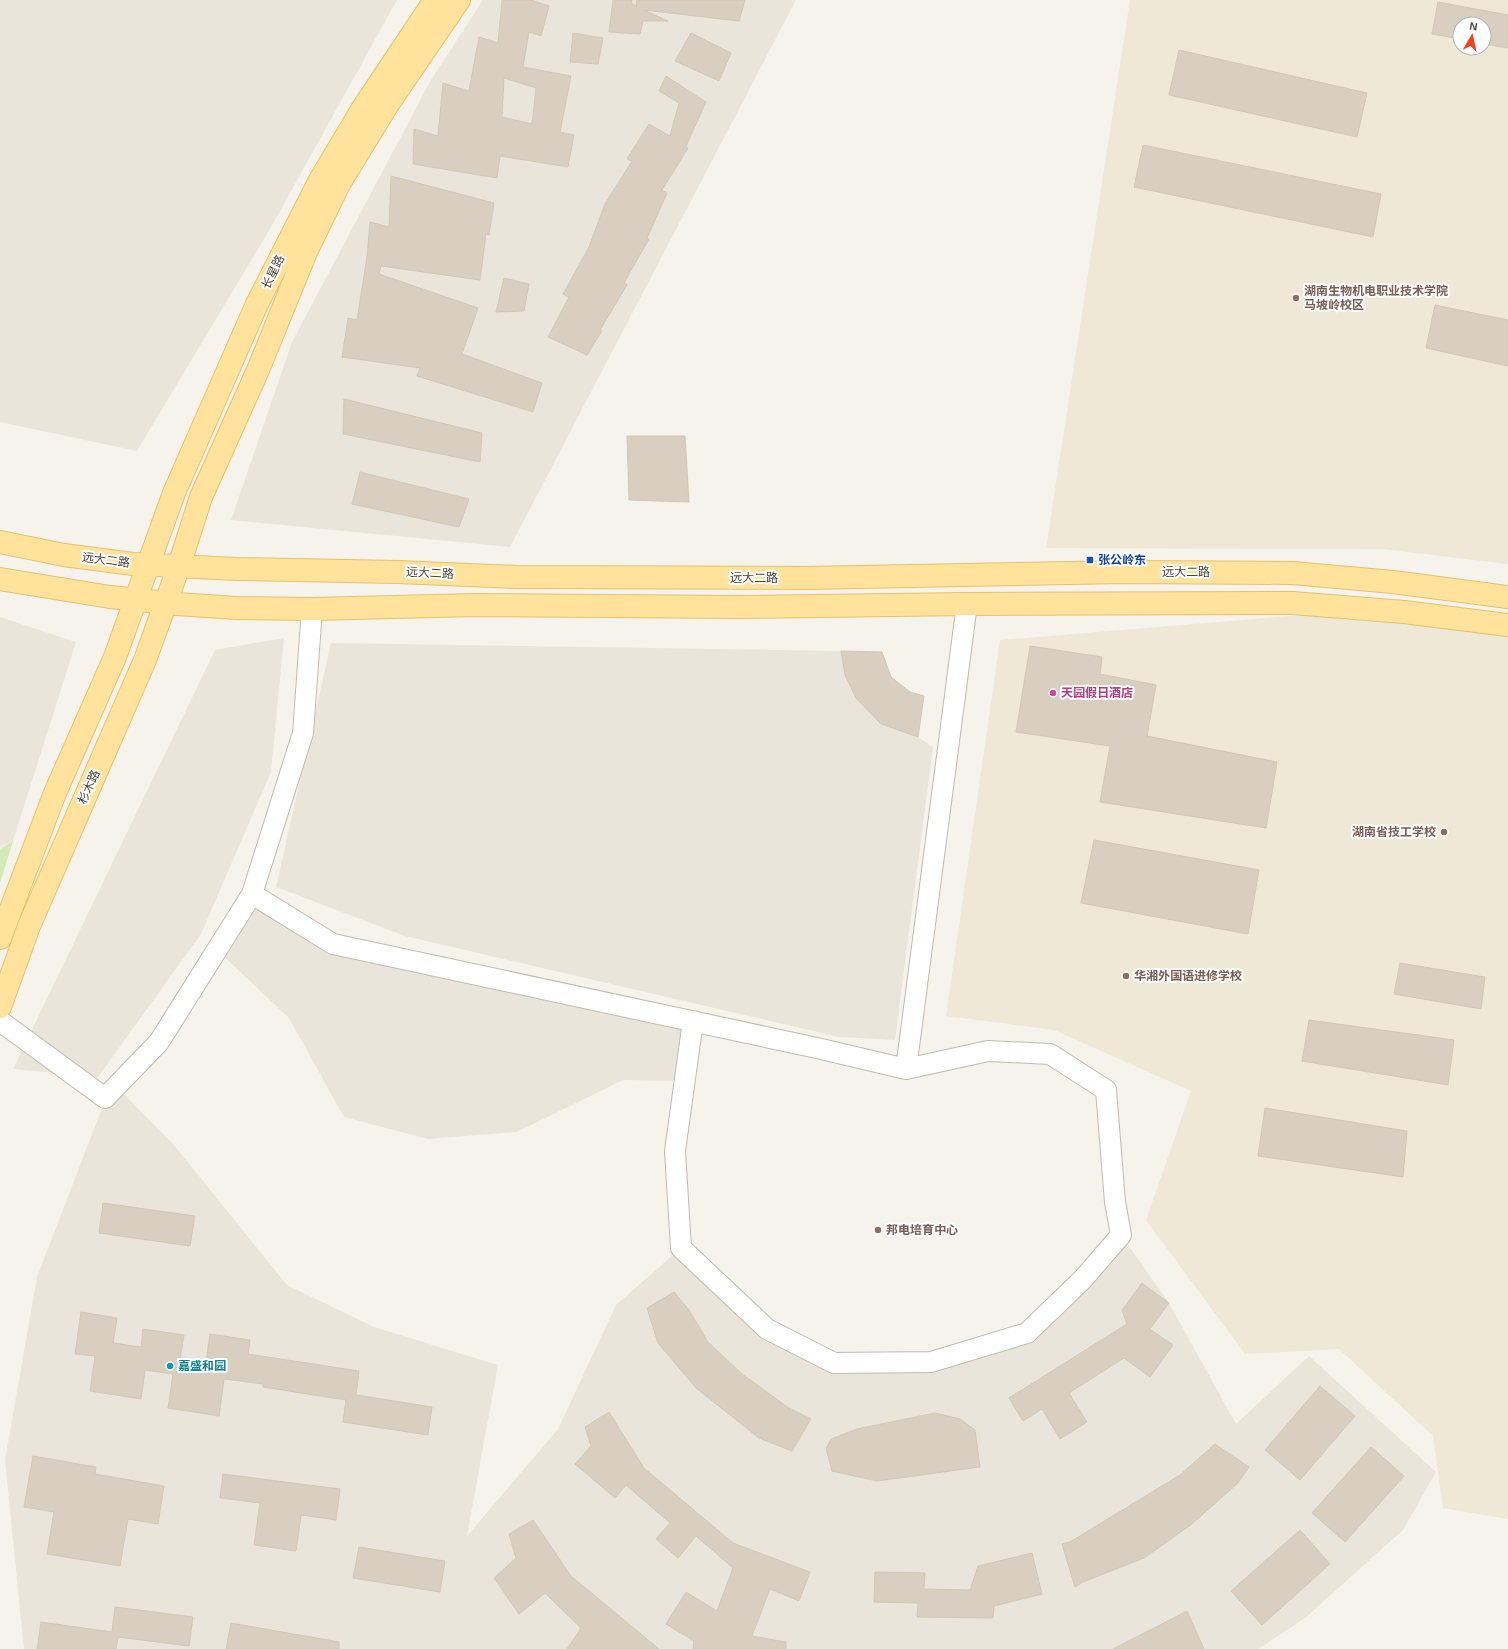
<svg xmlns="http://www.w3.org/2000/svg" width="1508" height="1649" font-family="Helvetica,'Noto Sans SC',sans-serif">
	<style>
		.residential { fill: #eae5da }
		.education { fill: #efe8d6; fill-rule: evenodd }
		.green { fill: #d2eab5 }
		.building { fill: #d8cfc1; stroke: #d3c7b4; fill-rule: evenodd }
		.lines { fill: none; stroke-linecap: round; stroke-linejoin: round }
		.minor-casing { stroke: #c2bbae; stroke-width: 22 }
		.major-casing { stroke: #e6c16a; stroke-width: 24 }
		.minor { stroke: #fff; stroke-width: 20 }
		.major { stroke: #ffe39c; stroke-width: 22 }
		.education-dot { fill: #8d6e63; stroke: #fff; stroke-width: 1.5 }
		.transit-dot { fill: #1a4fb4; stroke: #fff; stroke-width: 1.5 }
		.hotel-dot { fill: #d1479c; stroke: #fff; stroke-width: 1.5 }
		.culture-dot { fill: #0f9aa8; stroke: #fff; stroke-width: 1.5 }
		.labels { text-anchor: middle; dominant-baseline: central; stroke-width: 4; stroke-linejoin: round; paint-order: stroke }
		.street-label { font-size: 12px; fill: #4b4439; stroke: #fff }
		.education-label { font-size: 12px; font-weight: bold; fill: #785e54; stroke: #fff; text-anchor: start }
		.transit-label { font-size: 12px; font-weight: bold; fill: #164399; stroke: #fff; text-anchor: start }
		.hotel-label { font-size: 12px; font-weight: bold; fill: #b23c85; stroke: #fff; text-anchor: start }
		.culture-label { font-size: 12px; font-weight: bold; fill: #0d838f; stroke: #fff; text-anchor: start }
	</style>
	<rect width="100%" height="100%" fill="#f6f3ec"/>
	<path class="residential" d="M 0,0 L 397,0 L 270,229 L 137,451 L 0,422 Z
		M 483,0 L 796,0 L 510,547 L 231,520 L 292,342 L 431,80 Z
		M 0,617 L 76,642 L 13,841 L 0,847 Z
		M 284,638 L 271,772 L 201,934 L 98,1077 L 13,1069 L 215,650 Z
		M 331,643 L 841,651 L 845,675 L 881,724 L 918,737 L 933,747 L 895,1040 L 839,1037 L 405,936 L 276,887 Z
		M 252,894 L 317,944 L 693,1021 L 684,1081 L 623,1080 L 517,1132 L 428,1139 L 344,1117 L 289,1018 L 217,950 Z
		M 112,1082 L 173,1144 L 287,1285 L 374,1327 L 498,1365 L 467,1536 L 558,1429 L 616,1305 L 681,1248 L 767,1329 L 834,1363 L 931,1362 L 1027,1333 L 1121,1235 L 1169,1303 L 1236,1424 L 1309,1356 L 1436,1472 L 1403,1530 L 1305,1618 L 1258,1649 L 24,1649 L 5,1460 L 37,1277 Z"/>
	<path class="education" d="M 1130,0 L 1508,0 L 1508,564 L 1382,549 L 1046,548 ZM 1460,24 L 1484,24 L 1484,48 L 1460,48 Z
		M 1374,609 L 1508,633 L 1508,1519 L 1443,1508 L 1433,1436 L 1339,1349 L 1245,1354 L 1146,1220 L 1191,1091 L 1054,1030 L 946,1016 L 1000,640 Z"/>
	<path class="green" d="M 13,841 L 0,883 L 0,849 Z"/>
	<path class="building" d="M 502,0 L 531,0 L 549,6 L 541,36 L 529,32 L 523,67 L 571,76 L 560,132 L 574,135 L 568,167 L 500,156 L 497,178 L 413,164 L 414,129 L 438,136 L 443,83 L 469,91 L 479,37 L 498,43 ZM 504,78 L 536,88 L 532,124 L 502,117 Z
		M 613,0 L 632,0 L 631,3 L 636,6 L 637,0 L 745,0 L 739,21 L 644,10 L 668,21 L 643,21 L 640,34 L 609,32 Z
		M 1438,2 L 1508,15 L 1508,48 L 1484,44 L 1484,24 L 1460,24 L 1460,39 L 1432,34 Z
		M 573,33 L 603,38 L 598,64 L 570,62 Z
		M 691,33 L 731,53 L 719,81 L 675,61 Z
		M 1179,50 L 1367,93 L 1357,137 L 1169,95 Z
		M 666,76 L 706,102 L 686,146 L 688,148 L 662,190 L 667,193 L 647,238 L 649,239 L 624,283 L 627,285 L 600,330 L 602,331 L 587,355 L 548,337 L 569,297 L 563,294 L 589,247 L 605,204 L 632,161 L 627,159 L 649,124 L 670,136 L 679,103 L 659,91 Z
		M 1143,145 L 1381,194 L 1373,237 L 1134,187 Z
		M 391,176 L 494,203 L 489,235 L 486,234 L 480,280 L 381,266 L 379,274 L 478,308 L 462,354 L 542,383 L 533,412 L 417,376 L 420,368 L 342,357 L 348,318 L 357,320 L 367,257 L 370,222 L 389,227 Z
		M 504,278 L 529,284 L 524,311 L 496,312 Z
		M 1435,305 L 1508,320 L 1508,366 L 1426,348 Z
		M 344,399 L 482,433 L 480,462 L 343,434 Z
		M 627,436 L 685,436 L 689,502 L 629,500 Z
		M 360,472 L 469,499 L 459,527 L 352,504 Z
		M 1030,646 L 1102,657 L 1100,674 L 1156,685 L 1147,736 L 1277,762 L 1266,828 L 1100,802 L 1110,746 L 1016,732 Z
		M 841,651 L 882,652 L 891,677 L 910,692 L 924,696 L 918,737 L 881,724 L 856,698 L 845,675 Z
		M 1094,840 L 1259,870 L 1248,934 L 1081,903 Z
		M 1400,963 L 1485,977 L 1481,1009 L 1394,994 Z
		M 1309,1020 L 1454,1040 L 1448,1085 L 1302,1061 Z
		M 1265,1108 L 1407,1131 L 1403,1177 L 1258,1156 Z
		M 103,1203 L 195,1216 L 190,1246 L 99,1233 Z
		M 1142,1283 L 1169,1303 L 1150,1329 L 1173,1345 L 1150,1377 L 1124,1358 L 1069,1393 L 1087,1422 L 1060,1439 L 1042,1409 L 1023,1421 L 1009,1398 L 1127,1324 L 1122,1310 Z
		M 674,1292 L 689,1310 L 708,1342 L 742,1374 L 789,1408 L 811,1419 L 792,1451 L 759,1438 L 696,1388 L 658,1343 L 647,1308 Z
		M 81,1312 L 117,1318 L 113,1343 L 141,1347 L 143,1329 L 184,1335 L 180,1359 L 206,1362 L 210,1334 L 250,1340 L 248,1354 L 359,1371 L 356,1395 L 432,1407 L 428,1435 L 343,1422 L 346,1400 L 263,1387 L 263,1384 L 224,1379 L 219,1416 L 168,1408 L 173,1374 L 145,1370 L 141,1399 L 90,1391 L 95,1356 L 75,1354 Z
		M 1320,1386 L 1355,1416 L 1300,1480 L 1265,1450 Z
		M 609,1412 L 644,1468 L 733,1543 L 810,1572 L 799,1601 L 770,1589 L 752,1636 L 786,1642 L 786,1649 L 693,1649 L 694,1641 L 666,1624 L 686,1592 L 717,1611 L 733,1568 L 696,1536 L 678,1558 L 656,1539 L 670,1523 L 626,1485 L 615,1498 L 575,1464 L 591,1446 L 585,1427 Z
		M 935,1413 L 960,1419 L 975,1430 L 980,1467 L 877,1481 L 832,1471 L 826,1449 L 831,1439 L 857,1429 Z
		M 1215,1444 L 1249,1467 L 1238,1483 L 1192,1524 L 1144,1558 L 1083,1582 L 1075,1587 L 1062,1544 L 1070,1542 L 1180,1475 Z
		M 1371,1447 L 1404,1476 L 1345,1542 L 1312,1513 Z
		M 33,1456 L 96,1467 L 95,1474 L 164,1486 L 158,1524 L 128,1519 L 120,1566 L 47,1554 L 54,1512 L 24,1507 Z
		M 223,1474 L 340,1489 L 336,1520 L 301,1515 L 296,1551 L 254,1545 L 260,1503 L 220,1498 Z
		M 533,1520 L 571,1576 L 659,1649 L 567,1649 L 581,1628 L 545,1593 L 519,1614 L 494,1578 L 516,1558 L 509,1534 Z
		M 1300,1530 L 1330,1564 L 1262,1625 L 1231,1591 Z
		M 359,1547 L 445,1561 L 440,1592 L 353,1578 Z
		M 1032,1553 L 1042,1594 L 994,1606 L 993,1618 L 917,1617 L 918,1603 L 874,1602 L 875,1572 L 925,1573 L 924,1589 L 970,1590 L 978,1566 Z
		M 115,1607 L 193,1617 L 189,1646 L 118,1637 L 116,1649 L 37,1649 L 41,1622 L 112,1632 Z
		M 1187,1611 L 1204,1649 L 1113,1649 Z
		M 231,1623 L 339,1642 L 339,1649 L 226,1649 Z"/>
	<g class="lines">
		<g class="minor-casing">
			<path id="minor" d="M 252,894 L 333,944 L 817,1048 L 906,1069 L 988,1051 L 1050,1054 L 1106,1090 L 1115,1202 L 1121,1235 L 1083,1279 L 1027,1333 L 931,1362 L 834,1363 L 767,1329 L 681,1248 L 675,1151 L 693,1021
				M 0,1021 L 105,1098 L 159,1042 L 252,894 L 303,733 L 312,609
				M 906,1069 L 967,604"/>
		</g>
		<g class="major-casing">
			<path id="major" d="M 0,542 L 64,555 L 133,564 L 237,569 L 398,572 L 517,577 L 805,578 L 1125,572 L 1293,573 L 1393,582 L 1508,597
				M 0,579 L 110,597 L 177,604 L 236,608 L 312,609 L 476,605 L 739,607 L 967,604 L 1293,603 L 1404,612 L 1508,625
				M 0,938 L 55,793 L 115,657 L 174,493 L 257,304 L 320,180 L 363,108 L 435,0
				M 0,1007 L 29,926 L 145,660 L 179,566 L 201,497 L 258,370 L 306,252 L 339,184 L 388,104 L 459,0"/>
		</g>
		<use href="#minor" class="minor"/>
		<use href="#major" class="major"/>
	</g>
	<g class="education-dot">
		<circle cx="1296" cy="298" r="4"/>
		<circle cx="1444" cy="832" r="4"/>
		<circle cx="1126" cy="976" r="4"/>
		<circle cx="878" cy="1230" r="4"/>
	</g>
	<rect class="transit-dot" x="1086" y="556" width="8" height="8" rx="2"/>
	<circle class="hotel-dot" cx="1053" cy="693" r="4"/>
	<circle class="culture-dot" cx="170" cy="1366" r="4"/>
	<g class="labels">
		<g class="street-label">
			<text transform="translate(273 272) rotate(-64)">长星路</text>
			<text transform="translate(106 560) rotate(7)">远大二路</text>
			<text x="1186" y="572">远大二路</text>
			<text transform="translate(430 573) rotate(3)">远大二路</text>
			<text x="754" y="578">远大二路</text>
			<text transform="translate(89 787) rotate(-66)">杉木路</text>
		</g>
		<g class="education-label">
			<text x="1304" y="291">湖南生物机电职业技术学院<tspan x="1304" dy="14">马坡岭校区</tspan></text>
			<text x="1436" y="832" text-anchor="end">湖南省技工学校</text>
			<text x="1134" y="976">华湘外国语进修学校</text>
			<text x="886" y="1230">邦电培育中心</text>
		</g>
		<g class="transit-label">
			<text x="1098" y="560">张公岭东</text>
		</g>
		<g class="hotel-label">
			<text x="1061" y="693">天园假日酒店</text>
		</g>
		<g class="culture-label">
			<text x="178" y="1366">嘉盛和园</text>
		</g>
	</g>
	<g transform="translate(1472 36) rotate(9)"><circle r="19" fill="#ffffff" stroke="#b7b4b0"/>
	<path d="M0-3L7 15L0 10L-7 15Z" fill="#fc3f1d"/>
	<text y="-6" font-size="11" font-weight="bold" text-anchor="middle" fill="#4b4439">N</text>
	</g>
</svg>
